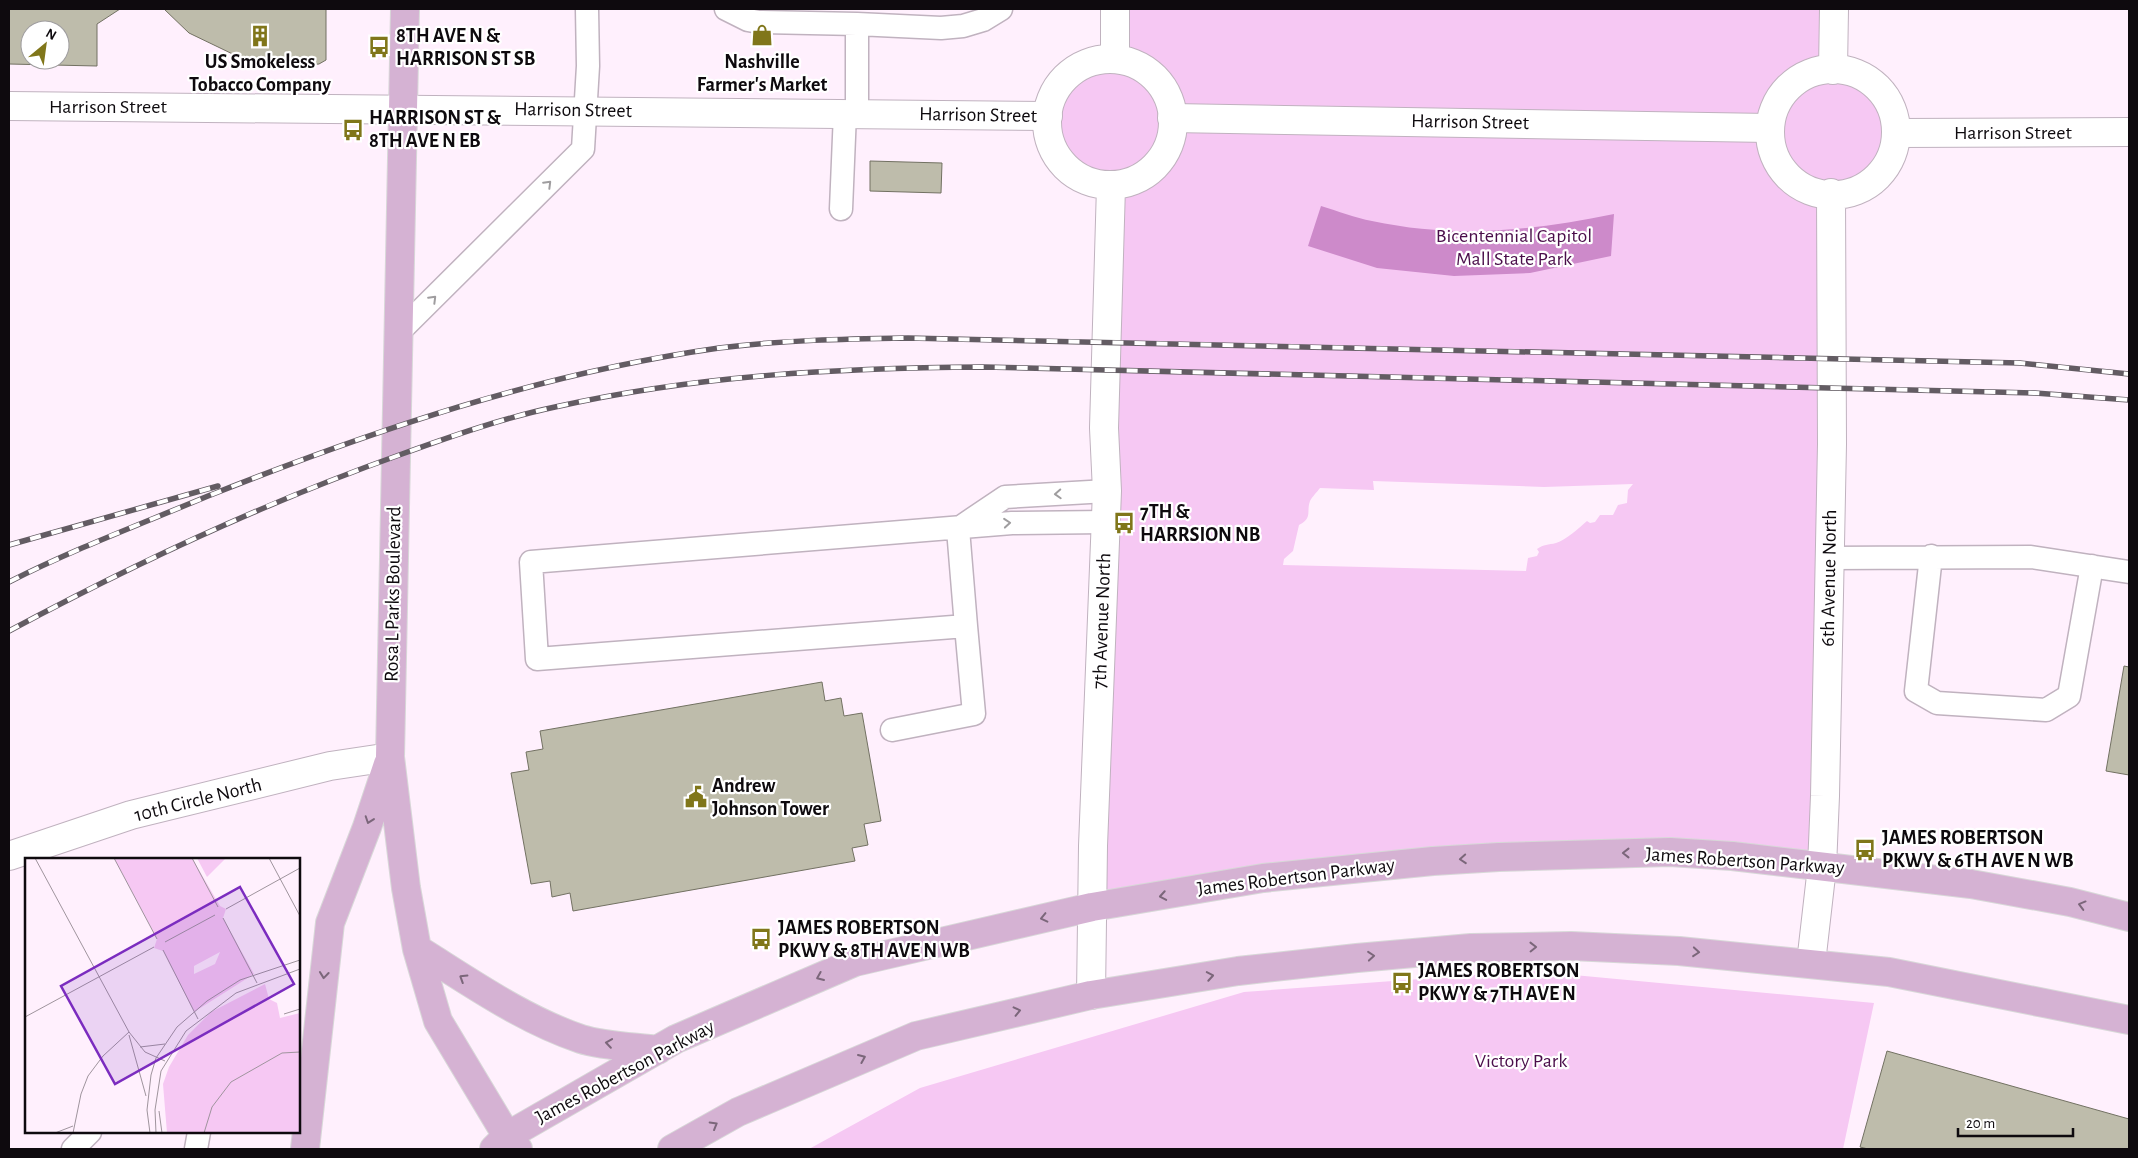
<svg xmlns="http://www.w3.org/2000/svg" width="2138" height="1158" font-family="'Alegreya Sans',sans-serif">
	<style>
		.green { fill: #f6c8f3; fill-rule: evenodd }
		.water { fill: #cd8aca }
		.building { fill: #bebcab; stroke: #727162; fill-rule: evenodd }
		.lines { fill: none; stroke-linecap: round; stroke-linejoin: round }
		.service-casing { stroke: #c0b2bf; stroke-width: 25 }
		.minor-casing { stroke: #c0b2bf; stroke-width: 30 }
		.tertiary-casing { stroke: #c0b2bf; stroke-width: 30 }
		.primary-casing { stroke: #d8d8d8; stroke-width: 30 }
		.service { stroke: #fff; stroke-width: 22 }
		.minor { stroke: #fff; stroke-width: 28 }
		.tertiary { stroke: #fff; stroke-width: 28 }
		.primary { stroke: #d5b2d3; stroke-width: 28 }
		.rail-casing { stroke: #635c63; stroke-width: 5.5 }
		.rail { stroke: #fff; stroke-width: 4; stroke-dasharray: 11; stroke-linecap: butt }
		.oneway { stroke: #9f9d9f }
		.oneway2 { stroke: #7b667a }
		.labels { text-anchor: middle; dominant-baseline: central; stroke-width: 4.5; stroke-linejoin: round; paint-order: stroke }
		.poi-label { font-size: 20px; font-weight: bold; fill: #0e0a0e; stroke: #fff; text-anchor: start }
		.street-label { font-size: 20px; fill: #0e0a0e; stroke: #fff }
		.park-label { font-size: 20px; fill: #4a0d4a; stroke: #fff }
		.inset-road { fill: none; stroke: #9f949d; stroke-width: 1 }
		.view { fill: #7b2cbf; fill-opacity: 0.15; stroke: #7b2cbf; stroke-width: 2.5 }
		.inset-edge { fill: none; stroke: #0e0a0e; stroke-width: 2.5 }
	</style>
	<rect width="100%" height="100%" fill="#fff0fd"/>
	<path class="green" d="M 1115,9 L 1834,9 L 1841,70 C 1914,86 1916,178 1842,193 L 1822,867 L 1670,852 L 1092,907 L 1102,185 C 1029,167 1031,72 1105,58 ZM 1373,481 L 1544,487 L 1633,484 L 1628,490 L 1627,503 L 1618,505 L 1613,515 L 1600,515 L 1595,522 L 1590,523 L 1587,521 C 1579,528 1566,540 1556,543 C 1548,545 1544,544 1537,549 L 1539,552 L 1537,556 L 1528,558 L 1526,571 L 1283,565 L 1284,559 L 1293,551 L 1299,525 C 1313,518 1306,512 1310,501 C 1312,497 1317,492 1320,488 L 1374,490 Z
		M 1531,971 L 1874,1003 L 1843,1149 L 809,1149 L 920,1088 L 1244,992 Z"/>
	<path class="water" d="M 1321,206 C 1338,211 1355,218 1372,221 C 1457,239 1530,231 1614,214 L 1611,256 L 1530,273 L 1454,276 L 1377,268 L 1308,246 Z"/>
	<path class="building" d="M 9,9 L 120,9 L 97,24 L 97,66 L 9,64 ZM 30,30 L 60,30 L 60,60 L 30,60 Z
		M 164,9 L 326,9 L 326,60 L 319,64 L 289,66 L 243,59 L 189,33 Z
		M 870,161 L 942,163 L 941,193 L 870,191 Z
		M 2124,666 L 2129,667 L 2129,775 L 2106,771 Z
		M 822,682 L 825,701 L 841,698 L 844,716 L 862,713 L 881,821 L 864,824 L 868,845 L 852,848 L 855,861 L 573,911 L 570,893 L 552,897 L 550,881 L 531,884 L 511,773 L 529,770 L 526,752 L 543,749 L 540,731 Z
		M 1887,1051 L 2129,1119 L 2129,1149 L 1868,1149 L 1860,1147 Z"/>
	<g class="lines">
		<g class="service-casing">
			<path id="service" d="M 726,9 L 748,20 L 759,22 L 857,24 L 941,28 L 963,26 L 983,20 L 1001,9
				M 857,113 L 857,24
				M 841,209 L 845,113
				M 398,333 L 583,149 L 588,66 L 587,9
				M 962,526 L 1005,497 L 1107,491
				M 958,529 L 966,626 L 537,659 L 531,562 L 1012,523 L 1106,522
				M 1931,556 L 1916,691 L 1937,703 L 2046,710 L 2069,696 L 2092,566
				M 1829,558 L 2031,557 L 2129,572
				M 892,730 L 974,714 L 966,626
				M 73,1149 L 90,1132
				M 196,1149 L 199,1132"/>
		</g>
		<g class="minor-casing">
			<path id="minor" d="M 1115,57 L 1115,9
				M1047 122a63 63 0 1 1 126 0a63 63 0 1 1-126 0Z
				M1770 132a63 63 0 1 1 126 0a63 63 0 1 1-126 0Z
				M 1833,70 L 1834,9
				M 1811,963 L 1822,867 L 1825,796 L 1832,444 L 1831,193
				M 1091,995 L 1093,846 L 1107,491 L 1104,428 L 1111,186"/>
		</g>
		<g class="tertiary-casing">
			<path id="tertiary" d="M 9,106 L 1048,116
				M 1172,118 L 1769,128
				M 1897,133 L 2129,132
				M 9,856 L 131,815 L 330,766 L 390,757"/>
		</g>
		<g class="primary-casing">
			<path id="primary" d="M 405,9 L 390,757 L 406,888 L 417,949 L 438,1021 L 507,1136 L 518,1149
				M 417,949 C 470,982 522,1019 581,1039 C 603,1046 634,1047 658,1050
				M 305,1149 L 330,923 L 367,827 L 388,764
				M 494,1149 L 507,1136 L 676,1039 L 855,962 L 1092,907 L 1263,878 L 1433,861 L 1499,857 L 1670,852 L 1732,856 L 1971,884 L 2070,902 L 2129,917
				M 672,1149 L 738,1112 L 916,1036 L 1091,995 L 1238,971 L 1357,958 L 1471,948 L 1571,946 L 1679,951 L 1889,972 L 2129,1020"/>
		</g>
		<use href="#service" class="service"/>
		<use href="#minor" class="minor"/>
		<use href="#tertiary" class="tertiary"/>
		<use href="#primary" class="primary"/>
		<g class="rail-casing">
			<path id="rail" d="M 9,545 L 218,486
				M 9,582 C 74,549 141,524 208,496 C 374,430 542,373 719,348 C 782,340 845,339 908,338 L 2020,363 L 2129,374
				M 9,631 C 136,563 266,502 402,454 C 452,436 503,418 555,407 C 698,375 837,368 984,367 L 2035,393 L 2129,400"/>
		</g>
		<use href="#rail" class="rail"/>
	</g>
	<defs><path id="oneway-chevron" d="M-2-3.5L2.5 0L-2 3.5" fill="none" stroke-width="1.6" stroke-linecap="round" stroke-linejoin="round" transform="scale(1.25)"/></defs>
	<g class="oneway">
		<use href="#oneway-chevron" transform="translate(548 184) rotate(-45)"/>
		<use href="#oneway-chevron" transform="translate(433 299) rotate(-45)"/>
		<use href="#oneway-chevron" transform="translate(1058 494) rotate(177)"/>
		<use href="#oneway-chevron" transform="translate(1007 523) rotate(-5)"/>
	</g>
	<g class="oneway2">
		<use href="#oneway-chevron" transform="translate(369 820) rotate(109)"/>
		<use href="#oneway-chevron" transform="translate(1626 853) rotate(180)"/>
		<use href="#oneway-chevron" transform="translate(1463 859) rotate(176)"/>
		<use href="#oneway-chevron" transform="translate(1163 896) rotate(170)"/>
		<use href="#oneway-chevron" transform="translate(2082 905) rotate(-165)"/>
		<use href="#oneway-chevron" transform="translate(1044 918) rotate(167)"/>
		<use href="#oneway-chevron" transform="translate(1533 947) rotate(-1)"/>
		<use href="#oneway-chevron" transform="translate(1696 952) rotate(5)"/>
		<use href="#oneway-chevron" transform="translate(1371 956) rotate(-5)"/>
		<use href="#oneway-chevron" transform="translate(324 975) rotate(96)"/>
		<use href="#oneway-chevron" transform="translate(1210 976) rotate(-10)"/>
		<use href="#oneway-chevron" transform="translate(820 977) rotate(157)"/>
		<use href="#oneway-chevron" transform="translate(463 978) rotate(-148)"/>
		<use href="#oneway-chevron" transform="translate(1017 1011) rotate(-13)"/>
		<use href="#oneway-chevron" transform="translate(609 1043) rotate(-172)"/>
		<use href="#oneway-chevron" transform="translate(862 1058) rotate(-23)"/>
		<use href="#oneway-chevron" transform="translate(714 1125) rotate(-30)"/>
	</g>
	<defs>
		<g id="shop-bare" transform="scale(1.725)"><path d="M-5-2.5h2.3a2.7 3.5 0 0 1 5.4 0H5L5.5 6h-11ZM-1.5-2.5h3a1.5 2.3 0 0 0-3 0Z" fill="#80761a" stroke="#fff" stroke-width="2.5" paint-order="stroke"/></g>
		<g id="building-bare" transform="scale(1.725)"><path d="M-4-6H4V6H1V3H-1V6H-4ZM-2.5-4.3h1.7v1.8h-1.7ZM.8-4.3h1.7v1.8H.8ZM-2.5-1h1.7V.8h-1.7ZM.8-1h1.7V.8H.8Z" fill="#80761a" stroke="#fff" stroke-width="2.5" paint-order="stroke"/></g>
		<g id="bus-bare" transform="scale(1.725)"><path d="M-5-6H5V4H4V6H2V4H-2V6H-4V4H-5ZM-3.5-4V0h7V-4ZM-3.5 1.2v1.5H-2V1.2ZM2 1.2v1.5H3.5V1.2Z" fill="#80761a" stroke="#fff" stroke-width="2.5" paint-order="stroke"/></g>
		<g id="civic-bare" transform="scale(1.725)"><path d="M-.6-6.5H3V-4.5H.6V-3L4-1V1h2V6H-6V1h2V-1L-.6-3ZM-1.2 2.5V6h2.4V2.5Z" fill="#80761a" stroke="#fff" stroke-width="2.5" paint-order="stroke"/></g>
	</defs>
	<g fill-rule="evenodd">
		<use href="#shop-bare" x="762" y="35"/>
		<use href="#building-bare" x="260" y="36"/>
		<use href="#bus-bare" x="379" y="47"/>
		<use href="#bus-bare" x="353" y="130"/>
		<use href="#bus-bare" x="1124" y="523"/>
		<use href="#civic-bare" x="696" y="797"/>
		<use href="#bus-bare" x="1865" y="850"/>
		<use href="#bus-bare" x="761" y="939"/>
		<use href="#bus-bare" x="1402" y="983"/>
	</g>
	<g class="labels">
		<g class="poi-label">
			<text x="396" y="36">8TH AVE N &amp;<tspan x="396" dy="23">HARRISON ST SB</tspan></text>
			<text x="260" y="62" text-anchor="middle">US Smokeless<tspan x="260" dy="23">Tobacco Company</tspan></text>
			<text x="762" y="62" text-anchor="middle">Nashville<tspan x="762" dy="23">Farmer's Market</tspan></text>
			<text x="369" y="118">HARRISON ST &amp;<tspan x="369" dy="23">8TH AVE N EB</tspan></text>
			<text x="1140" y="512">7TH &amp;<tspan x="1140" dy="23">HARRSION NB</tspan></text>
			<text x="712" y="786">Andrew<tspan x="712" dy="23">Johnson Tower</tspan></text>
			<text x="1882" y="838">JAMES ROBERTSON<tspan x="1882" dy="23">PKWY &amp; 6TH AVE N WB</tspan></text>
			<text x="778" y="928">JAMES ROBERTSON<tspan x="778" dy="23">PKWY &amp; 8TH AVE N WB</tspan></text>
			<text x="1418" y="971">JAMES ROBERTSON<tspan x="1418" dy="23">PKWY &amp; 7TH AVE N</tspan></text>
		</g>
		<g class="street-label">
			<text x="108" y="107">Harrison Street</text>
			<text transform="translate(573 110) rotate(1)">Harrison Street</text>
			<text transform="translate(978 115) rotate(1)">Harrison Street</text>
			<text transform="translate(1470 122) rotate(1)">Harrison Street</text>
			<text x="2013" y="133">Harrison Street</text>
			<text transform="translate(1829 578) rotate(-89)">6th Avenue North</text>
			<text transform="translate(393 594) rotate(-89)">Rosa L Parks Boulevard</text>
			<text transform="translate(1102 621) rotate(-88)">7th Avenue North</text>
			<text transform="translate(198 800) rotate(-14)">10th Circle North</text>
			<text transform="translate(1745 861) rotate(4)">James Robertson Parkway</text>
			<text transform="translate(1296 877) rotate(-7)">James Robertson Parkway</text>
			<text transform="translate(625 1072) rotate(-28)">James Robertson Parkway</text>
		</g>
		<g class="park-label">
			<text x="1514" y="236">Bicentennial Capitol<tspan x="1514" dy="23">Mall State Park</tspan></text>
			<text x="1521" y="1061">Victory Park</text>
		</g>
	</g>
	<g transform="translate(25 858)">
		<rect width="275" height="275" fill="#fff0fd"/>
		<path d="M 89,0 L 167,0 L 195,48 L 201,51 L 198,60 L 229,116 L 169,154 L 138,93 L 129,90 L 132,81 ZM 195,94 L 190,106 L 169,116 L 169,108 ZM 172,0 L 201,0 L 182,19 ZM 240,126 L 244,141 L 252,145 L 255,160 L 275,155 L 275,275 L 142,275 L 138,226 L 144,209 L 163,177 L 186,154 Z" fill="#f6c8f3" fill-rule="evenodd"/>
		<path class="inset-road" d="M 10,0 L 104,174 L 120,194 L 140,203M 89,0 L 132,81M 167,0 L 193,49M 244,0 L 275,58M 201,51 L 275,10M 198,60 L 232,125M 140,84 L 190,57M 138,92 L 173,161M 259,156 L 275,151M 0,159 L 129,89M 104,177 L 121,238M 115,189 L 140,186M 134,253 L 137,275M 30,275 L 48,268M 48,275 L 56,236 L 63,218 L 78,198 L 104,174M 125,275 L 122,252 L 126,217 L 131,200 L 152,169 L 182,143 L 215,122 L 275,102M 131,275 L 130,252 L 136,213 L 161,173 L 211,135 L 275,111M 179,275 L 187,249 L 206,224 L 257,195 L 275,194"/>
		<path class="view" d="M 215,29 L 269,126 L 90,226 L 36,128 Z"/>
		<rect width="275" height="275" class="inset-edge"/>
	</g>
	<rect width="2138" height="1158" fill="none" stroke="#0e0a0e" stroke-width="20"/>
	<g transform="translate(45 45) rotate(29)"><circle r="24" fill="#ffffff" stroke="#9f9d9f"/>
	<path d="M0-4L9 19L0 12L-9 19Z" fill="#80761a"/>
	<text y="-8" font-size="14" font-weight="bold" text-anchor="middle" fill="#0e0a0e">N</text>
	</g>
	<path d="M1958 1128v8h115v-8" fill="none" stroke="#0e0a0e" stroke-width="2.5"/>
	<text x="1966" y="1128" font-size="15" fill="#0e0a0e" stroke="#ffffff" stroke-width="4" paint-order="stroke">20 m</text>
</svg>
